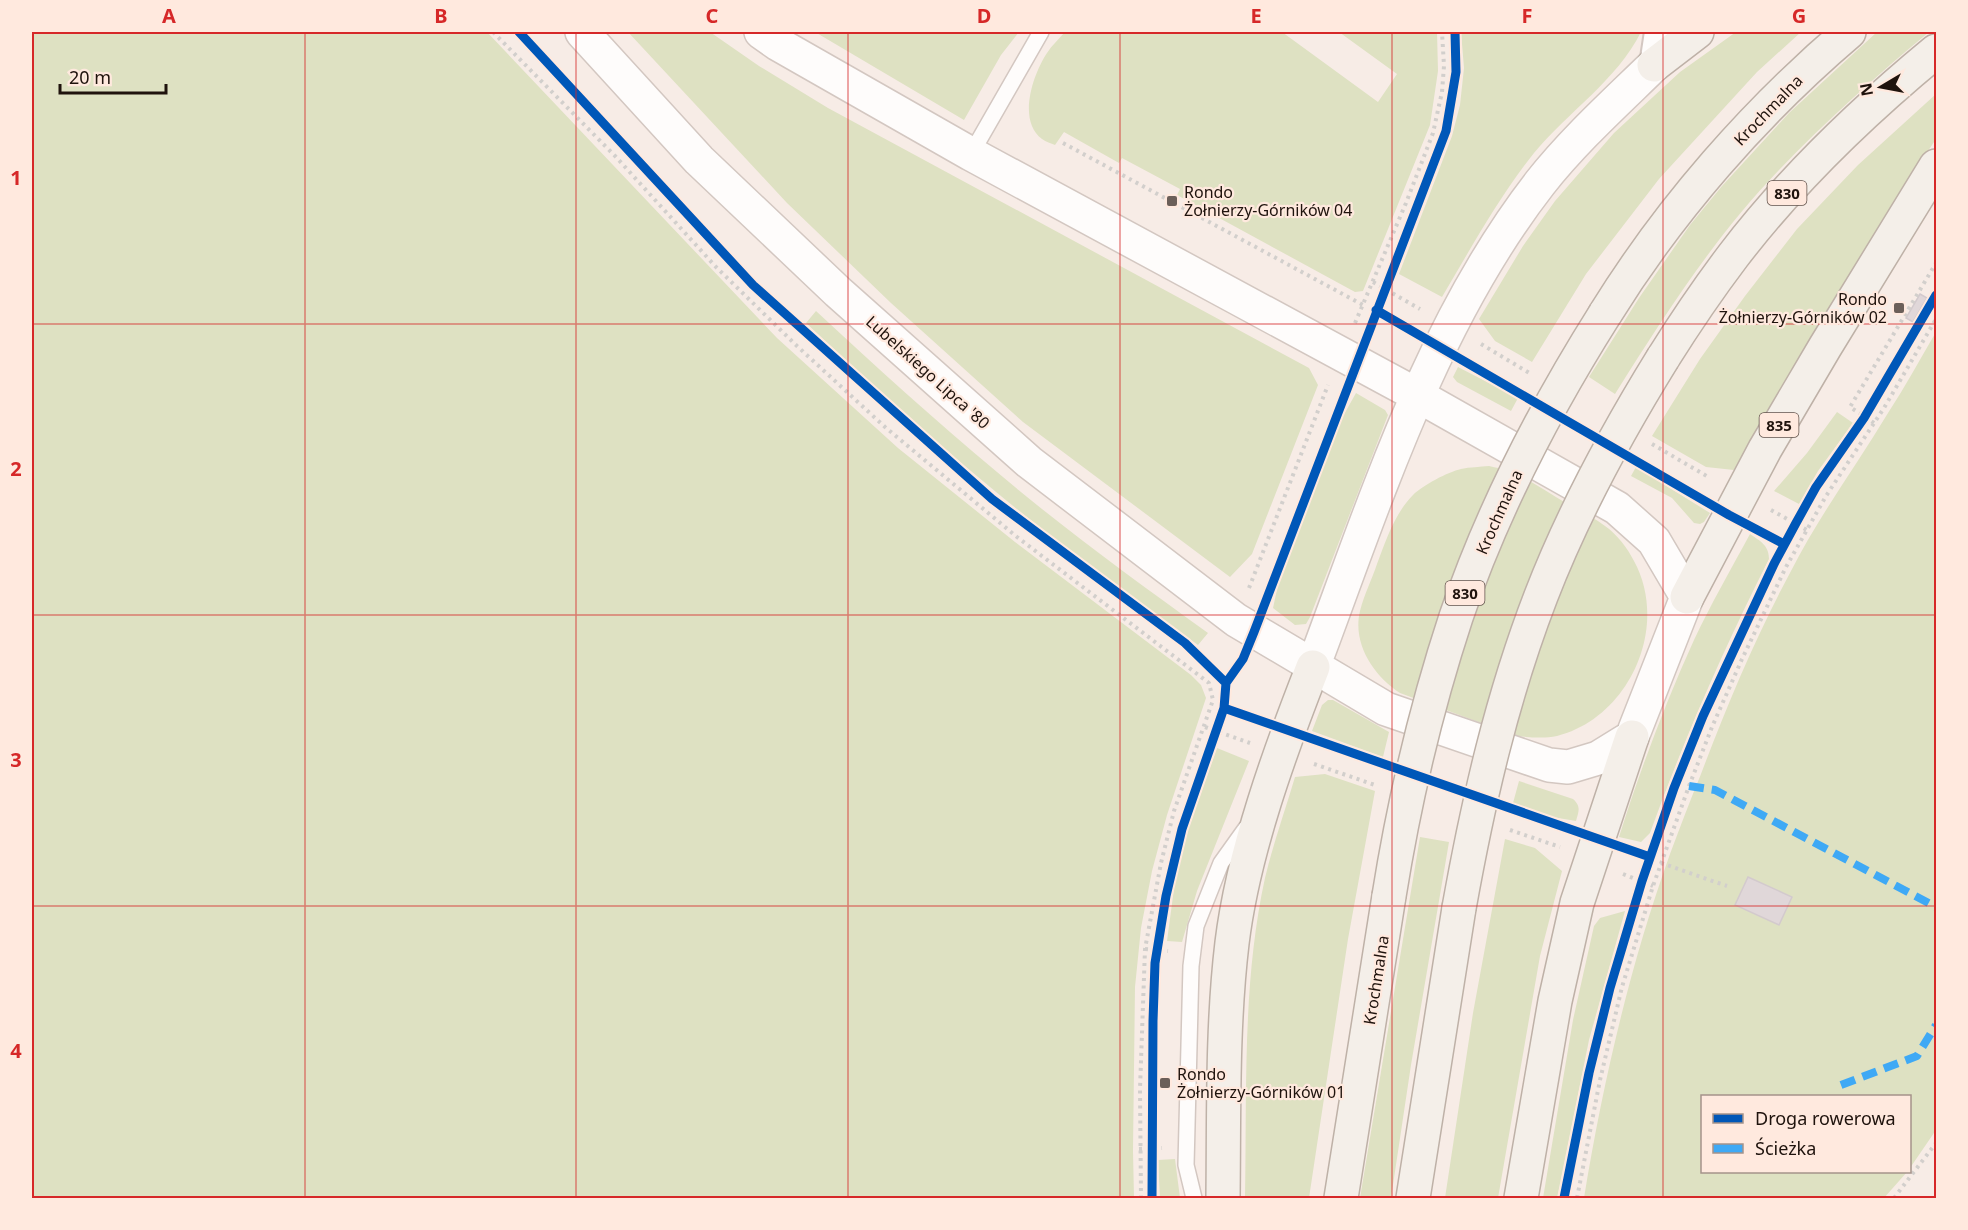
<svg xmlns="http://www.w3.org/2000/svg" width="1968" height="1230" font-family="'Noto Sans',sans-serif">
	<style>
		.green { fill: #dee1c2 }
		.building { fill: #e0d7d9; stroke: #d3cacd; stroke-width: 1.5 }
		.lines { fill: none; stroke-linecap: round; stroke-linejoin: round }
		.service-casing { stroke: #d3c7c1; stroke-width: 18 }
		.minor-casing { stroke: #d3c7c1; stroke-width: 32 }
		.secondary-casing { stroke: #d3c7c1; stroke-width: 36 }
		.primary-casing { stroke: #beb1a7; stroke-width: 36 }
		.path { stroke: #d2cfcc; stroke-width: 4; stroke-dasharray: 3 4.5; stroke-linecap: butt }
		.service { stroke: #fefcfb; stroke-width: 15 }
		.minor { stroke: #fefcfb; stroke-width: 28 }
		.secondary { stroke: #fefcfb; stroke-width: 33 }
		.primary { stroke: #f4efe9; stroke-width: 33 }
		.primary-bridge-casing { stroke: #beb1a7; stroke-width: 36; stroke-linecap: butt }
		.primary-bridge { stroke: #f4efe9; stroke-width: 33 }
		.quiet { stroke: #3fa9f5; stroke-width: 8; stroke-dasharray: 15 8; stroke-linecap: butt }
		.cycleway-casing { stroke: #ffe9de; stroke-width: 13 }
		.cycleway { stroke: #0057b8; stroke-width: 9 }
		.grid { fill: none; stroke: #d62828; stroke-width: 1.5; stroke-opacity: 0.55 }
		.poi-dot { fill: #6b5f59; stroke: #ffe9de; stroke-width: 2 }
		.labels { text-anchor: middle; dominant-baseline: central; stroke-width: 4.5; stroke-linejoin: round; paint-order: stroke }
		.shield { fill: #ffe9de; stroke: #62534c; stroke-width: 1.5 }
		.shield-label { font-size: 15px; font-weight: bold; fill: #1f130d }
		.street-label { font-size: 16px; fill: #1f130d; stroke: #ffe9de }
		.poi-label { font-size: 16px; fill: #1f130d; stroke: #ffe9de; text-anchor: start }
		.neatline { fill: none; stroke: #d62828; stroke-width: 2 }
		.grid-label { font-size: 20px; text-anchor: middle; font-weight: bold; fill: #d62828 }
	</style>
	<rect width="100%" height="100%" fill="#f7ece6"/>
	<path class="green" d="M 32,32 L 487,32 L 777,338 L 898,448 L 959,497 L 1015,542 L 1191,675 L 1201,685 L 1206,698 L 1167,815 L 1152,871 L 1141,928 L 1135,987 L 1133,1151 L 1134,1198 L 32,1198 Z
		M 628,32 L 710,32 L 759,66 L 828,108 L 1309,368 L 1318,385 L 1252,554 L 1230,577 L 1023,422 L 891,303 L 787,203 Z
		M 815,32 L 1019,32 L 1001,55 L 964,120 Z
		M 1065,32 L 1282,32 L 1378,102 L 1397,74 L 1339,32 L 1437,32 L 1438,71 L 1430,125 L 1363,291 L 1355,292 L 1177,195 L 1180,189 L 1122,158 L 1119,163 L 1064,132 L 1055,145 C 1051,143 1046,142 1042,139 C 1017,121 1033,74 1047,53 C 1052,45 1059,39 1065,32 Z
		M 1461,32 L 1641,32 C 1617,80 1568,112 1534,153 C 1499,197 1471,248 1442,297 L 1399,274 L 1452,136 L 1460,105 L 1464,68 Z
		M 1736,32 L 1801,32 L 1757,72 L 1659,179 L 1586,274 L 1532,362 L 1495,341 L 1479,319 L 1523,246 L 1555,201 L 1614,133 L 1680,72 Z
		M 1877,32 L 1929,32 C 1877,75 1826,121 1779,170 C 1715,236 1664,316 1615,394 L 1589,377 L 1639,298 L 1690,225 L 1722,186 L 1789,113 Z
		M 1936,94 L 1936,139 L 1888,211 L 1734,470 L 1706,467 L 1652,436 L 1700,359 L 1745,296 L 1797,229 L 1858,165 Z
		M 816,311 C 875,366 935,420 997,472 C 1064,529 1136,581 1208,633 L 1198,645 C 1128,594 1057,543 990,487 C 927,435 866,379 806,323 Z
		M 1936,332 L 1936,1130 L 1910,1168 L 1910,1096 L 1702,1096 L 1702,1172 L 1907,1172 L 1884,1198 L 1584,1198 C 1603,1082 1630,965 1670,854 C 1680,827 1690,801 1701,774 C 1727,705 1756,636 1791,571 C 1819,516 1856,466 1888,413 C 1905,387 1920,359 1936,332 Z
		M 1458,367 L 1518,398 L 1511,411 L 1457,382 L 1453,377 Z
		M 1356,393 L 1385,410 L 1388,415 L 1310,617 L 1306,624 L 1295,625 L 1273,608 L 1279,580 L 1342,418 Z
		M 1837,412 L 1853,423 L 1818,471 L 1799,504 L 1774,491 L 1807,453 Z
		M 1489,466 C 1497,468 1507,469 1515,473 C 1533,482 1549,493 1566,503 C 1579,510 1593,517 1605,526 C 1617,534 1628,549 1634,561 C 1670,627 1629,718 1557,736 C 1543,739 1529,737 1516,736 L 1400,693 C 1374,676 1352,644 1360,611 C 1364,595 1372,579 1377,564 C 1386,540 1395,513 1413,495 C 1423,485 1448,472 1461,469 C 1470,467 1480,467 1489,466 Z
		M 1636,467 L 1710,513 L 1704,522 L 1700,524 L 1694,523 L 1672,498 L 1631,476 Z
		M 1750,534 C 1760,541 1769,545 1769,559 C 1724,648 1684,739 1650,833 L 1641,842 L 1619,837 C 1640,770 1665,704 1694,640 C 1711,604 1731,569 1750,534 Z
		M 1328,700 L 1333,700 L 1389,732 L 1383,757 L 1312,731 L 1322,705 Z
		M 1217,748 L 1249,761 L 1197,891 L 1182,942 L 1167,941 L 1175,881 L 1189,827 Z
		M 1325,774 L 1375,791 L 1348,939 L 1309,1198 L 1245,1198 C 1247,1092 1242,983 1265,878 C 1273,844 1285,811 1295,777 Z
		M 1519,781 L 1573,799 C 1581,806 1579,811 1576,821 L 1552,817 L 1513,803 Z
		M 1420,837 L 1449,842 L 1411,1065 L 1391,1198 L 1360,1198 Z
		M 1505,839 L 1535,848 L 1562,871 L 1540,956 L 1498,1198 L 1445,1198 L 1473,1013 Z
		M 1625,911 L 1589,1040 L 1557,1198 L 1543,1198 L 1573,1020 L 1594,926 L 1600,918 Z
		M 1175,1159 L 1180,1198 L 1160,1198 L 1158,1160 Z"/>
	<path class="building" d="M 1920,294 L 1927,298 L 1913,322 L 1906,318 Z
		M 1748,877 L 1792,897 L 1779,925 L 1735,905 Z"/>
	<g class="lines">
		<g class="service-casing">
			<path id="service" d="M 971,154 L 1041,32
				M 1194,1198 L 1186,1165 L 1191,966 L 1196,926 L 1221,863 L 1246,828"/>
		</g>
		<g class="minor-casing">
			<path id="minor" d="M 1654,65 L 1659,32"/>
		</g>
		<g class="secondary-casing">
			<path id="secondary" d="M 582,32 L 699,160 L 838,292 L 1029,462 L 1236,620 L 1386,709 L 1549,765 L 1568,767 L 1598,758 L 1632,737 L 1687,597 L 1654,541 L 1617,508 L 1417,395 L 971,154 L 778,44 L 761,32
				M 1313,667 C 1375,502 1431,323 1540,183 C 1574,140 1615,103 1654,65"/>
		</g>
		<g class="primary-casing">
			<path id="primary" d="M 1654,65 L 1697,32
				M 1605,314 C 1670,209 1755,112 1849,32
				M 1663,358 C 1685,323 1708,289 1733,256 C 1791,180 1862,112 1936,51
				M 1687,597 L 1765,449 L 1825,347 L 1936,166
				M 1223,1198 C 1224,1113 1222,1027 1232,943 C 1243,852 1280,751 1313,667
				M 1341,1198 L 1389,896
				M 1413,1198 L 1459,908
				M 1521,1198 L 1555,1001 L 1577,903 L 1632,737"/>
		</g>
		<path class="path" d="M 493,32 L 616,157 L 716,267 L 797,346 L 885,427 L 1017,537 L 1209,683 L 1213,700 L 1174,811 L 1161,863 L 1145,949 L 1140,1089 L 1141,1198
			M 1063,143 L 1363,305
			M 1373,282 L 1420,309
			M 1355,323 L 1406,203 L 1433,133 L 1442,92 L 1444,66 L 1442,32
			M 1481,344 L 1531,374
			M 1874,423 L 1850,407 L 1936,263
			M 1652,444 L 1710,478
			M 1771,510 L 1807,530
			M 1249,588 L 1328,385
			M 1205,727 L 1250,743
			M 1314,764 L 1375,785
			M 1510,830 L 1560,847
			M 1661,863 L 1727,886
			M 1623,874 L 1653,886
			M 1145,949 L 1168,951
			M 1139,1149 L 1162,1148
			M 1577,1198 L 1600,1080 L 1622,987 L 1653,886 L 1689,786 L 1712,727 L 1742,659 L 1786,567 L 1826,496 L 1884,408 L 1936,319
			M 1894,1198 L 1936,1143"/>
		<use href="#service" class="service"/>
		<use href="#minor" class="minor"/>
		<use href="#secondary" class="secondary"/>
		<use href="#primary" class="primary"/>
		<g class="primary-bridge-casing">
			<path id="primary-bridge" d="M 1389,896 C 1404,802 1426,708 1456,617 C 1492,511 1545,409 1605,314
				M 1459,908 C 1478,802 1502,697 1541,596 C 1573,513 1616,434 1663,358"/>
		</g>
		<use href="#primary-bridge" class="primary-bridge"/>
		<path class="quiet" d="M 1689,786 L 1715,790 L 1936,907
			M 1841,1085 L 1917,1056 L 1936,1025"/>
		<g class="cycleway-casing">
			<path id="cycleway" d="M 519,32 L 753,285 L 992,499 L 1185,643 L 1226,683
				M 1376,310 L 1729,515 L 1784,544
				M 1224,708 L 1650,857
				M 1152,1198 L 1153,1021 L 1155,963 L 1166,896 L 1182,829 L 1224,708 L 1226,683 L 1243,659 L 1254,632 L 1446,131 L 1456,72 L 1455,32
				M 1564,1198 L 1589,1073 L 1610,988 L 1642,881 L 1674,788 L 1703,716 L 1774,564 L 1796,523 L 1816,487 L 1864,418 L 1936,295"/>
		</g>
		<use href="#cycleway" class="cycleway"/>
	</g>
	<path class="grid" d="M 305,32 L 305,1198M 576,32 L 576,1198M 848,32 L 848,1198M 1120,32 L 1120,1198M 1392,32 L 1392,1198M 1663,32 L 1663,1198M 32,324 L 1936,324M 32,615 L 1936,615M 32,906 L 1936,906"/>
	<g class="poi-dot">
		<rect x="1166" y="195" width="12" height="12" rx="3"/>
		<rect x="1893" y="302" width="12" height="12" rx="3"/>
		<rect x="1159" y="1077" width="12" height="12" rx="3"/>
	</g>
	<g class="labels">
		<g class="shield">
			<rect x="1767.5" y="181" width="39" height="24" rx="4.5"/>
			<rect x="1759.5" y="413" width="39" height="24" rx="4.5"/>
			<rect x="1445.5" y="581" width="39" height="24" rx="4.5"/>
		</g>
		<g class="shield-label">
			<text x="1787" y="193">830</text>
			<text x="1779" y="425">835</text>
			<text x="1465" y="593">830</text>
		</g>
		<g class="street-label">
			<text transform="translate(1768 110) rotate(-46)">Krochmalna</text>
			<text transform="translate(928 372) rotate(42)">Lubelskiego Lipca '80</text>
			<text transform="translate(1499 512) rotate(-66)">Krochmalna</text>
			<text transform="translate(1376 980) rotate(-81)">Krochmalna</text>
		</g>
		<g class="poi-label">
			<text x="1184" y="192">Rondo<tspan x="1184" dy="18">Żołnierzy-Górników 04</tspan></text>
			<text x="1887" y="299" text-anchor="end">Rondo<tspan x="1887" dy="18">Żołnierzy-Górników 02</tspan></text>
			<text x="1177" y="1074">Rondo<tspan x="1177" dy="18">Żołnierzy-Górników 01</tspan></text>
		</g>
	</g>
	<rect width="1968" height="1230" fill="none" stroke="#ffe9de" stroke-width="66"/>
	<rect x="1701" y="1095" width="210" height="78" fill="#ffe9de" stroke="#a5938a" stroke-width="1.5"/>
	<rect x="1713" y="1114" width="30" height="9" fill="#0057b8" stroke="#a5938a" stroke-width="1.5"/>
	<text x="1755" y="1125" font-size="18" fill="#1f130d">Droga rowerowa</text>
	<rect x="1713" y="1144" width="30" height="9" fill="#3fa9f5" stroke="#a5938a" stroke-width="1.5"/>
	<text x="1755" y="1155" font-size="18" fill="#1f130d">Ścieżka</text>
	<g transform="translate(1881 87) rotate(260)" stroke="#ffe9de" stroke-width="4.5" paint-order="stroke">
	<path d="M0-4.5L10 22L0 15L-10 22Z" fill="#1f130d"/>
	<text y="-9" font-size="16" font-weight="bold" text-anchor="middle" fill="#1f130d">N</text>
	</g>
	<path d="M60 84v9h106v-9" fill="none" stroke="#1f130d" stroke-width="3"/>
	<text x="69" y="84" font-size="18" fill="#1f130d" stroke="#ffe9de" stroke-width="4.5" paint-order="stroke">20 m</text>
	<rect x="33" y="33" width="1902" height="1164" class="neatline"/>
	<g class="grid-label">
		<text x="169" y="23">A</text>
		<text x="441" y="23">B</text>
		<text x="712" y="23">C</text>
		<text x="984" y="23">D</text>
		<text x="1256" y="23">E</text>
		<text x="1527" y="23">F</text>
		<text x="1799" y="23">G</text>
		<text x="16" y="185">1</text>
		<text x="16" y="476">2</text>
		<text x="16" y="767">3</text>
		<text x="16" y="1058">4</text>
	</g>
</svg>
